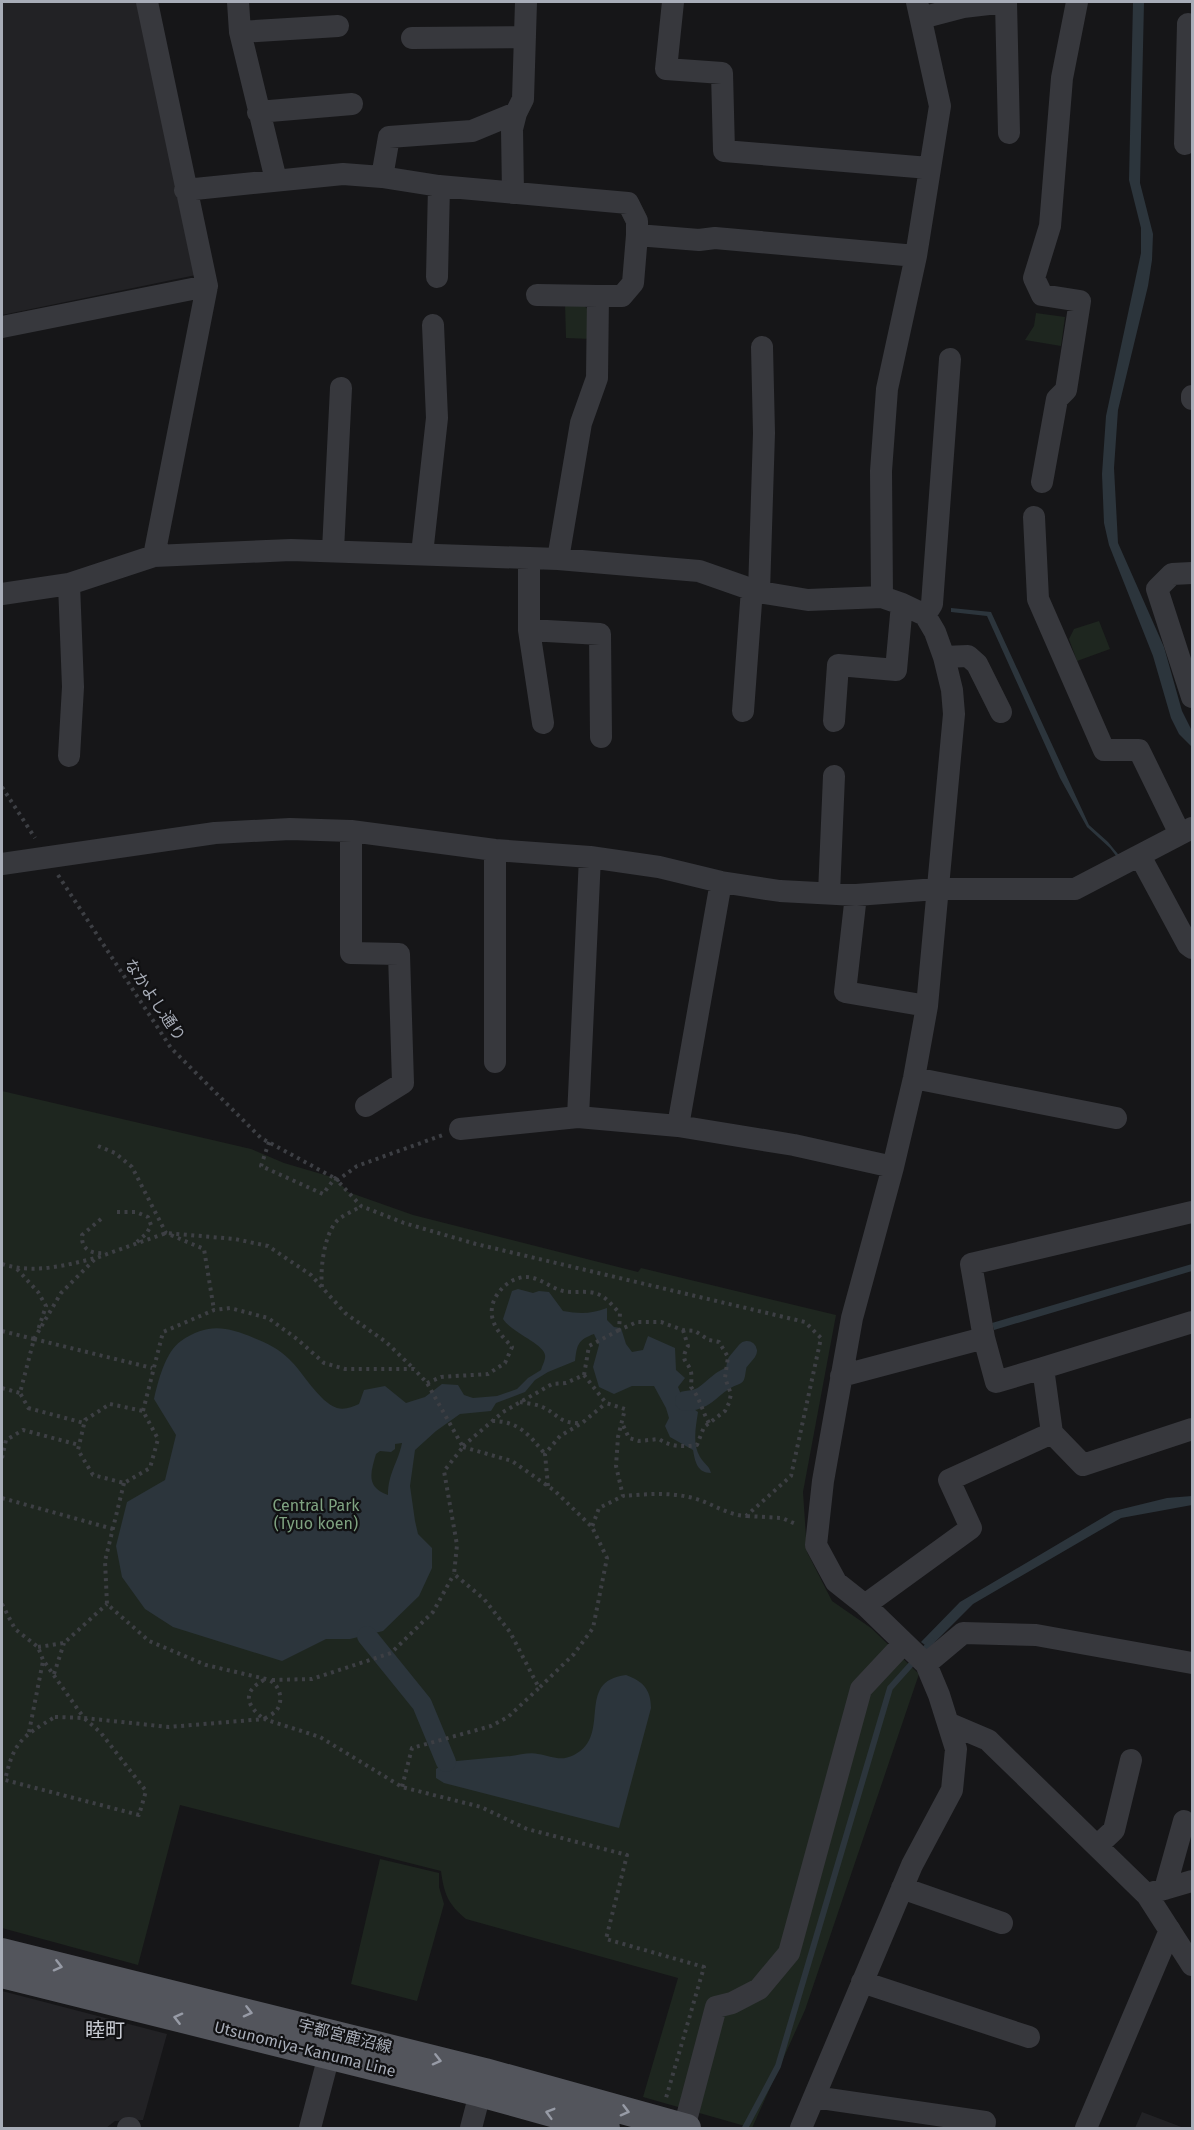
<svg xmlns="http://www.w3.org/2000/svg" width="1194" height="2130" font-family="'Fira Sans','Noto Sans JP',sans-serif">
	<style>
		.built { fill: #222225 }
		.green { fill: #1e261f }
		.water { fill: #2c353c; fill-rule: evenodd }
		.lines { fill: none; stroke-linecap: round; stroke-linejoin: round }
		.stream { stroke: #2c353c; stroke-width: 6 }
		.canal { stroke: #2c353c; stroke-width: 20 }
		.path { stroke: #3d3f44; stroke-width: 4; stroke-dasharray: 3 4.5; stroke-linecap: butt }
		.minor { stroke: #37383d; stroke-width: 22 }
		.major { stroke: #53555c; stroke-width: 28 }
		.oneway { stroke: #979ba6 }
		.labels { text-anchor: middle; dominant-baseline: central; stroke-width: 4.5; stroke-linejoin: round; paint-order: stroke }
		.street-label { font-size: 16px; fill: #a8adb8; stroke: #111113 }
		.park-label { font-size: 16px; fill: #7fa381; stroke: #111113 }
		.quarter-label { font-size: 20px; fill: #c9ccd4; stroke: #111113 }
	</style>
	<rect width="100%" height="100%" fill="#161618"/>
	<path class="built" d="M 2,2 L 137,2 L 196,275 L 2,315 Z
		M 2,1991 L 167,2034 L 143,2120 L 115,2121 L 106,2128 L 2,2128 Z
		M 1142,2112 L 1184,2128 L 1135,2128 Z"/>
	<path class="green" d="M 565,303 L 582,304 L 592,313 L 592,339 L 566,338 Z
		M 1036,313 L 1065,317 L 1061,346 L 1025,340 L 1034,326 Z
		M 1099,621 L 1110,649 L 1077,661 L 1069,639 L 1074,629 Z
		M 2,1091 L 251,1149 L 284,1163 L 335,1178 L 348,1192 L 413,1215 L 638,1272 L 641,1268 L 836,1315 L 803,1492 L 807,1552 L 832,1601 L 871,1628 L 919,1674 L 805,2010 L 752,2128 L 643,2097 L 678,1978 L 466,1919 C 448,1904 444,1894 441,1871 L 180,1805 L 138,1965 L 2,1928 Z
		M 380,1859 L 439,1873 L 439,1887 L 444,1904 L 417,2001 L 351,1984 Z"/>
	<path class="water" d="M 1133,2 L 1144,2 L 1140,183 L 1153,234 L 1152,260 L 1148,286 L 1118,410 L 1114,468 L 1118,543 L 1164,647 L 1182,711 L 1192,731 L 1192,747 L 1179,734 L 1171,718 L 1153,656 L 1109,545 L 1104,523 L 1102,474 L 1106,416 L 1141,253 L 1141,228 L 1129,180 Z
		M 951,608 L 991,612 L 1089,825 L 1108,842 L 1122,859 L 1120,861 L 1110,848 L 1087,827 L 1060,778 L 987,616 L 951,612 Z
		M 1192,1264 L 1192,1271 L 994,1330 L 992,1323 Z
		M 518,1289 L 533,1293 L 539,1291 L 549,1292 L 563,1311 C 580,1314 591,1314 607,1308 L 607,1320 L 614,1327 L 621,1328 L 626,1344 L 632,1352 L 643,1350 L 648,1336 L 675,1348 L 676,1370 L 685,1378 L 678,1387 L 684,1402 L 698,1412 C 696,1426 692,1444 700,1457 C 704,1464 709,1465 711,1473 C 697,1473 695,1461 693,1450 L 670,1437 L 665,1426 L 669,1418 L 666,1408 L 654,1386 L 632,1386 L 614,1394 L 599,1387 L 593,1367 L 599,1345 L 594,1334 C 578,1340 577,1344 575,1361 L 548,1372 L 535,1380 L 525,1392 L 496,1403 L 491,1411 L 460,1414 L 436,1431 L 415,1450 L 410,1486 L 415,1521 L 418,1534 L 432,1548 L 432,1568 L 419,1596 L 383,1631 L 350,1639 L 326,1639 L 282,1661 L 173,1627 L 145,1609 L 122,1577 L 116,1546 L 127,1502 L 165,1480 L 176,1435 L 154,1399 C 158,1382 165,1352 181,1341 C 207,1323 226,1326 254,1338 C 267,1343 279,1349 289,1359 C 303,1372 319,1402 337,1408 C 345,1410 352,1407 359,1404 L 364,1390 L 385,1386 L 406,1403 L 425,1397 L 442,1384 L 458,1385 L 464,1395 L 473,1398 L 497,1396 L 517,1389 L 528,1378 L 541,1370 C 542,1366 546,1359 545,1355 C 544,1344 511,1332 503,1319 L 512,1291 ZM 402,1443 C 398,1463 388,1473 388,1495 C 365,1487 371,1472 376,1454 L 380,1451 L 391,1452 L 395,1449 L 395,1444 Z
		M 1192,1496 L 1192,1505 L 1121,1518 L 973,1604 L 929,1648 L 921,1642 L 960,1602 L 1114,1511 L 1167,1498 Z
		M 626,1675 C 643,1681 651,1690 651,1708 L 619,1828 L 444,1783 L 436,1778 L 436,1769 L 446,1762 C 468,1760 489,1758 511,1756 C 519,1755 530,1752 538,1754 C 552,1756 560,1762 574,1755 C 613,1736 574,1681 626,1675 Z"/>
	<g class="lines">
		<path class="stream" d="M 745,2128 L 778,2066 L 890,1688 L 932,1641"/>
		<path class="canal" d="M 685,1401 C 710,1401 713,1381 735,1375 L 737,1363 L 747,1351
			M 367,1636 L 422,1704 L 446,1762"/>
		<path class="path" d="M 2,787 L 35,838
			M 58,875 L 171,1048 L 261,1138 L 338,1180 L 357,1166 L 443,1135
			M 269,1142 L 261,1166 L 323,1194 L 335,1178 L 361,1206 L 404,1223 L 476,1244 L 805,1322 L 821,1338 L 791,1476 L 746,1516 C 727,1515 712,1503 693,1498 C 670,1492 646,1494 623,1496
			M 98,1146 L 115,1153 L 132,1167 L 166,1233 L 204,1249 L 214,1310
			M 117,1212 L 136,1212 L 148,1217 L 151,1225 L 147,1233 L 137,1242
			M 101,1219 L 82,1235 C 81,1251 93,1254 106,1253
			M 2,1264 C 33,1274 64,1266 95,1258
			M 17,1269 L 38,1292 L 46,1306 L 38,1330
			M 322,1287 C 320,1269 324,1236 336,1222 C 342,1215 354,1211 361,1206
			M 683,1330 L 688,1346 C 679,1362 688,1360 691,1372 C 692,1377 691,1383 691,1387 C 700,1398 702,1411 709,1423
			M 2,1331 L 34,1339 L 20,1393 L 29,1409
			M 34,1339 L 61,1293 L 96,1258 L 166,1233 L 235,1239 L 268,1246 L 311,1275 L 345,1313 L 386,1342 L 414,1369
			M 34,1339 L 152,1368
			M 584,1375 L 589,1346 L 619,1330
			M 427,1383 L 441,1377 L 488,1374 L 505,1363 L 512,1347 C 504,1338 494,1329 492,1316 C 489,1298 506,1279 524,1277 C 539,1276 550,1288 563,1291 C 575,1294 588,1289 600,1295 C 607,1298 614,1308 620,1313 L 619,1330 L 637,1322 L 661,1322 L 683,1330 L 695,1331 L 709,1340 L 719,1342 L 728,1357 L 725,1378 L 731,1394 L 729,1403 L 725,1411 L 704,1427 L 697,1445 C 683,1447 671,1447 659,1439 L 639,1441 L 629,1438 L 622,1423
			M 2,1388 L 20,1393
			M 520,1402 C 526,1403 534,1404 540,1406 C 558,1413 558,1424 581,1423
			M 110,1404 L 143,1411 L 158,1439 L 150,1468 L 124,1483 L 93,1475 L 78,1450 L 85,1420 Z
			M 28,1408 L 84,1423
			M 143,1411 L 163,1332 L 214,1310 L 230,1308 L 268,1318 L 297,1339 L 324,1363 L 345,1369 L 414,1369 L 427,1383 L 463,1447 L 444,1471 L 457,1545 L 454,1574 L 484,1599 L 510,1632 L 539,1688 L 508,1717 L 491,1726 L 412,1748 L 402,1787
			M 492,1421 C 519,1421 529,1435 545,1454
			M 463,1446 L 503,1412 L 552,1384 L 566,1383 L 584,1375 L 606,1403 L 625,1409 L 618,1437 L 616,1466 L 623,1496 L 599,1508 L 592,1527
			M 463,1447 L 512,1461 L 555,1491 L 592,1527 L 607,1558 L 593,1628 L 574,1654 L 539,1688
			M 2,1458 L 6,1440 L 23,1430 L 79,1445
			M 124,1483 L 105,1561 L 107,1604 L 149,1641 L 206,1665 L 266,1679 C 279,1682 285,1700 276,1711 C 273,1714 267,1717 264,1719 C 244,1704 243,1690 266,1679
			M 548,1486 L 545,1454 L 560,1436 L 582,1423 L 606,1403
			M 2,1498 L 113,1529
			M 747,1516 L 782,1518 L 798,1525
			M 2,1604 L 15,1629 L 38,1647 L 43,1660 L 84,1718 L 169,1727 L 264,1719 L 320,1737 L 402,1787 L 481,1807 L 527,1829 L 627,1855 L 606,1939 L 704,1967 L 666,2098
			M 38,1647 L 64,1643 L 107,1604
			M 54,1674 L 64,1643
			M 272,1680 L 312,1679 L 391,1653 L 433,1612 L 454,1574
			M 55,1717 L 84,1718 L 101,1733 L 146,1791 L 139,1815 L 5,1780 C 14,1742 21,1737 55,1717 Z
			M 29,1732 L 43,1661"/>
		<path class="minor" d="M 238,2 L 240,32 L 276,180
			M 673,2 L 666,69 L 722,73 L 724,151 L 929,168
			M 921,18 L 963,7 L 1006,2 L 1009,133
			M 240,32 L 338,26
			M 412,38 L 525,37
			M 258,112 L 352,104
			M 1185,144 L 1188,24
			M 382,177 L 389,137 L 472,131 L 516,113
			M 185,190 L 343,174 L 382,177 L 439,186 L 628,203 L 637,221 L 637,235 L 633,283 L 622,296 L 598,296 L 597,378 L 581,423 L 558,559
			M 513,193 L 512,129 L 516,113 L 523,99 L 526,2
			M 637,235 L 699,240 L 715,238 L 916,256
			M 437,277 L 439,186
			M 537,295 L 598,296
			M 2,327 L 207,286 L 147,2
			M 1192,396 L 1192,399
			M 1042,482 L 1057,399 L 1066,390 L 1080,301 L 1042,295 L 1034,278 L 1050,226 L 1062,78 L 1077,2
			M 1034,517 L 1038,599 L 1104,750 L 1139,750 L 1180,834
			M 333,550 L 341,388
			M 422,554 L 437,418 L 433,325
			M 154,556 L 207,286
			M 529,558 L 529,630 L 600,634 L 601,737
			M 1192,573 L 1172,574 L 1157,589 L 1192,697
			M 69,584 L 73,687 L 69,756
			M 759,592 L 764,433 L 762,347
			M 2,594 L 69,584 L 154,556 L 291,550 L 558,559 L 699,571 L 759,592 L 808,600 L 882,597 L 902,604 L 925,615 L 935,632 L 944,657 L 952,690 L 954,714 L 927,1006 L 914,1078 L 893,1167 L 852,1318 L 823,1481 L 816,1545 L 836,1582 L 865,1605 L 926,1664 L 939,1695 L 956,1749 L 952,1790 L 912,1865 L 801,2128
			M 882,597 L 881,471 L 887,389 L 916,256 L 940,106 L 917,2
			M 925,615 L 932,604 L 950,359
			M 529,630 L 543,723
			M 944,657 L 968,656 L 977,664 L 1001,712
			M 743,711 L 752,589
			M 834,721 L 838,665 L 896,670 L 902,604
			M 351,831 L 351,953 L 399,954 L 403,1083 L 366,1106
			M 1140,856 L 1188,945 L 1192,948
			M 2,864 L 215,833 L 290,829 L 351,831 L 495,850 L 590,857 L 659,867 L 721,882 L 780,891 L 856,895 L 937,889 L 1075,889 L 1192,828
			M 829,893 L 834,776
			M 856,895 L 845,992 L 927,1006
			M 495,1062 L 495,850
			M 914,1078 L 1116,1118
			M 578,1117 L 590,857
			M 678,1126 L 721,882
			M 460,1129 L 578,1117 L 678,1126 L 794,1145 L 893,1167
			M 984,1338 L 996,1382 L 1043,1368
			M 841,1376 L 984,1338 L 971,1264 L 1192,1212
			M 1052,1433 L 1083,1465 L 1192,1429
			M 865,1605 L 971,1528 L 949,1480 L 1052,1433 L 1043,1368 L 1192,1322
			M 926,1664 L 963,1633 L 1036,1635 L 1192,1663
			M 948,1723 L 988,1740 L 1147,1895 L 1192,1965
			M 1097,1846 L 1114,1830 L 1131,1760
			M 902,1888 L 1002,1923
			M 1165,1889 L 1184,1821
			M 1154,1892 L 1192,1881
			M 862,1982 L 1029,2037
			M 814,2097 L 985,2122 L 984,2128
			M 128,2128 L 130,2128
			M 310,2128 L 333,2040
			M 471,2128 L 484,2078
			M 684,2128 L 716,2007 L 732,2003 L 759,1989 L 789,1953 L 861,1689 L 904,1643
			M 1086,2128 L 1170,1930"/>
		<path class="major" d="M 2,1952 L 485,2072 L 687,2128
			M 2,1974 L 480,2093 L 606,2128"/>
	</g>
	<defs><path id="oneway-chevron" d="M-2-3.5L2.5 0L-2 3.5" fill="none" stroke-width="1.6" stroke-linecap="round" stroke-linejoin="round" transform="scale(1.5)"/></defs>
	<g class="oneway">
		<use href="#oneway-chevron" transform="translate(58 1966) rotate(14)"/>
		<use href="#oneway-chevron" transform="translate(248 2012) rotate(14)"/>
		<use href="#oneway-chevron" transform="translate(178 2018) rotate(-166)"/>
		<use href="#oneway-chevron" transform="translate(437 2060) rotate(14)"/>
		<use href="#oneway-chevron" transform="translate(625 2111) rotate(15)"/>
		<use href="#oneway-chevron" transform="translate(550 2113) rotate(-164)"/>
	</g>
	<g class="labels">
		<g class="street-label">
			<text transform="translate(155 1000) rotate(56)">なかよし通り</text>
			<text transform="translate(345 2036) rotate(14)">宇都宮鹿沼線</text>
			<text transform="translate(305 2049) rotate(14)">Utsunomiya-Kanuma Line</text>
		</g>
		<g class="park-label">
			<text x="316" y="1505">Central Park<tspan x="316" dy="18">(Tyuo koen)</tspan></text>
		</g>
		<g class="quarter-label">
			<text x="105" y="2030">睦町</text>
		</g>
	</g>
	<rect width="1194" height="2130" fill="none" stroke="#a8adb8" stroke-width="6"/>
</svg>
